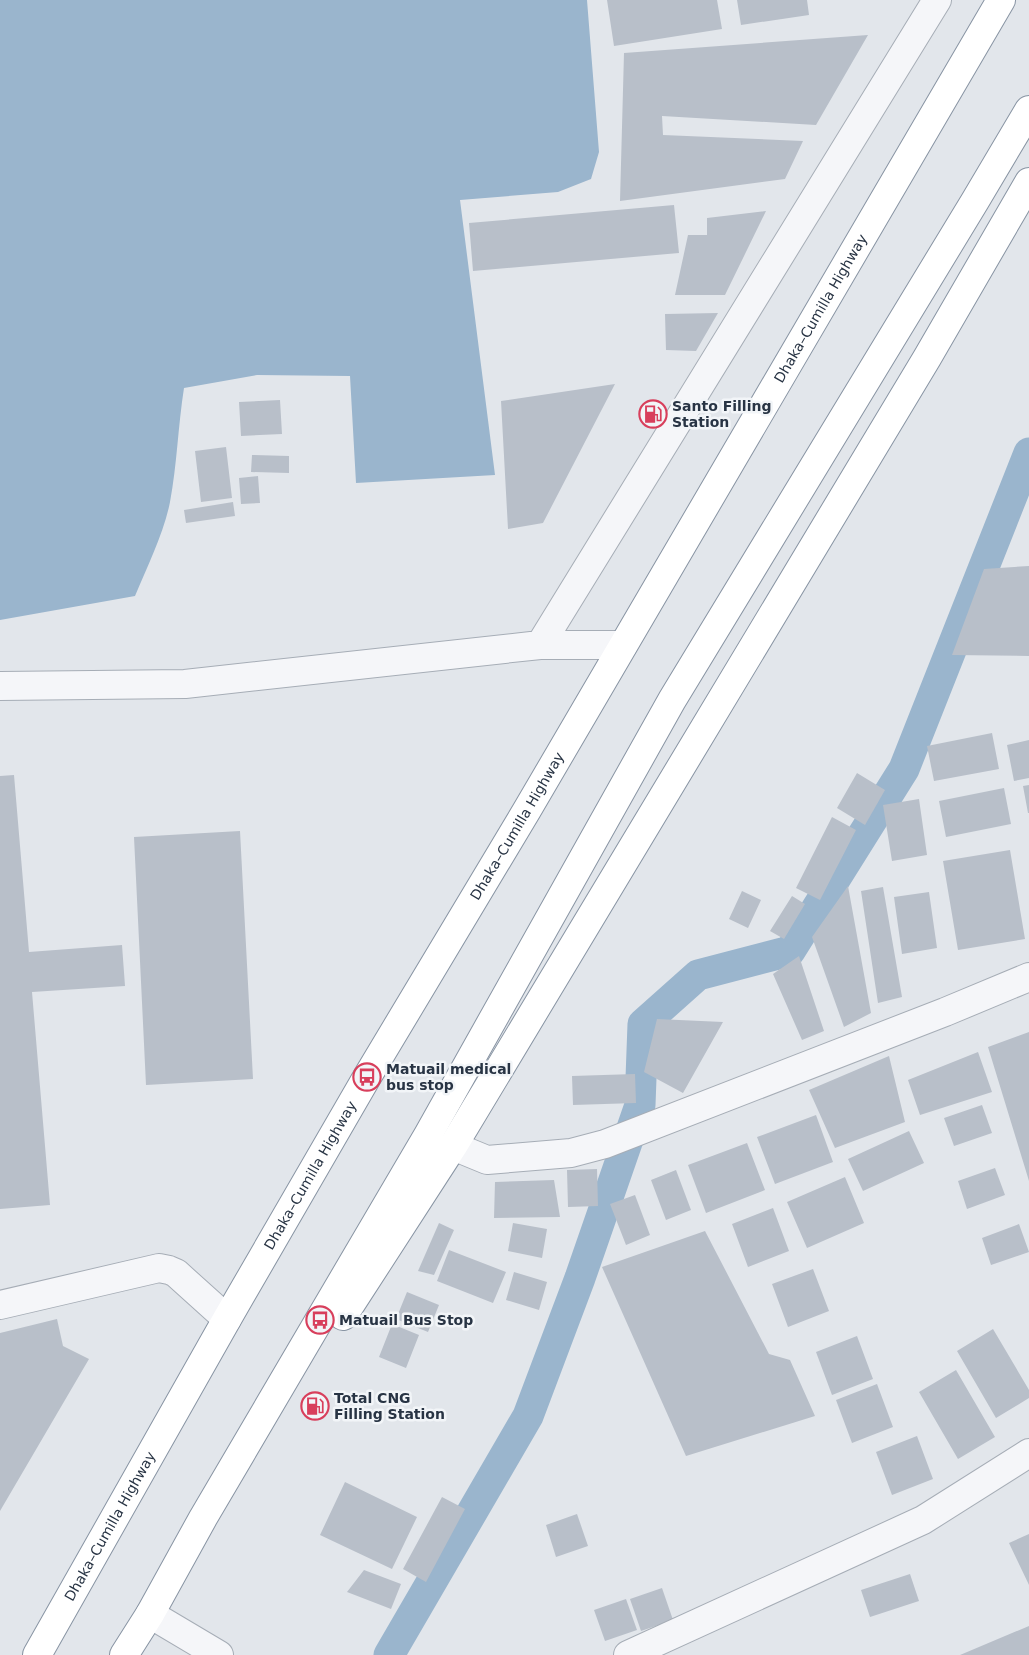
<svg xmlns="http://www.w3.org/2000/svg" width="1029" height="1655" font-family="'DejaVu Sans',sans-serif">
	<style>
		.water { fill: #9ab5cd }
		.lines { fill: none; stroke-linecap: round; stroke-linejoin: round }
		.canal { stroke: #9ab5cd; stroke-width: 31 }
		.building { fill: #b8bfc9 }
		.minor-casing { stroke: #a6adb6; stroke-width: 30 }
		.highway-casing { stroke: #8894a3; stroke-width: 30 }
		.minor { stroke: #f5f6f9; stroke-width: 28 }
		.highway { stroke: #fff; stroke-width: 28 }
		.labels { text-anchor: middle; dominant-baseline: central; stroke-width: 5; stroke-linejoin: round; paint-order: stroke }
		.street-label { font-size: 14px; fill: #283444; stroke: #f2f5f8 }
		.poi-label { font-size: 14px; font-weight: bold; fill: #283444; stroke: #f2f5f8; text-anchor: start }
	</style>
	<rect width="100%" height="100%" fill="#e2e6eb"/>
	<path class="water" d="M 0,0 L 587,0 L 599,152 L 591,179 L 558,192 L 460,200 L 495,475 L 356,483 L 350,376 L 257,375 L 184,388 C 178,426 177,465 170,502 C 164,533 147,567 135,596 L 0,620 Z"/>
	<g class="lines">
		<path class="canal" d="M 389,1655 L 528,1416 L 580,1278 L 640,1105 L 643,1024 L 698,975 L 790,951 L 904,769 L 1029,453"/>
	</g>
	<path class="building" d="M 607,0 L 717,0 L 722,29 L 614,46 Z
		M 737,0 L 807,0 L 809,15 L 741,25 Z
		M 868,35 L 816,125 L 662,116 L 663,135 L 803,141 L 785,179 L 620,201 L 624,53 Z
		M 674,205 L 679,253 L 473,271 L 469,223 Z
		M 766,211 L 725,295 L 675,295 L 688,235 L 707,235 L 707,218 Z
		M 718,313 L 696,351 L 666,350 L 665,314 Z
		M 615,384 L 543,523 L 508,529 L 501,401 Z
		M 280,400 L 282,434 L 241,436 L 239,402 Z
		M 226,447 L 232,498 L 201,502 L 195,451 Z
		M 252,455 L 289,456 L 289,473 L 251,472 Z
		M 258,476 L 260,503 L 241,504 L 239,478 Z
		M 233,502 L 235,516 L 186,523 L 184,510 Z
		M 1029,566 L 1029,656 L 952,655 L 984,569 Z
		M 992,733 L 999,769 L 934,781 L 927,746 Z
		M 1029,740 L 1029,778 L 1014,781 L 1007,745 Z
		M 857,773 L 885,790 L 865,825 L 837,808 Z
		M 14,775 L 29,952 L 122,945 L 125,986 L 32,992 L 50,1205 L 0,1209 L 0,776 Z
		M 1029,785 L 1029,813 L 1028,813 L 1023,786 Z
		M 1004,788 L 1011,824 L 946,837 L 939,801 Z
		M 919,799 L 927,855 L 892,861 L 883,805 Z
		M 832,817 L 856,830 L 820,900 L 796,888 Z
		M 240,831 L 253,1079 L 146,1085 L 134,837 Z
		M 1010,850 L 1025,939 L 958,950 L 943,861 Z
		M 848,886 L 871,1013 L 844,1027 L 812,937 Z
		M 883,887 L 902,997 L 878,1003 L 861,891 Z
		M 742,891 L 761,900 L 748,928 L 729,919 Z
		M 929,892 L 937,948 L 902,954 L 894,897 Z
		M 792,896 L 805,904 L 784,939 L 770,931 Z
		M 799,956 L 824,1031 L 802,1040 L 773,974 Z
		M 657,1019 L 723,1022 L 683,1093 L 644,1072 Z
		M 1029,1032 L 1029,1181 L 988,1047 Z
		M 978,1052 L 992,1092 L 920,1115 L 908,1080 Z
		M 889,1056 L 905,1122 L 835,1148 L 809,1090 Z
		M 635,1074 L 636,1103 L 573,1105 L 572,1076 Z
		M 982,1105 L 992,1133 L 954,1146 L 944,1118 Z
		M 816,1115 L 833,1162 L 775,1184 L 757,1137 Z
		M 909,1131 L 924,1163 L 863,1191 L 848,1159 Z
		M 747,1143 L 765,1190 L 706,1213 L 688,1165 Z
		M 995,1168 L 1005,1195 L 967,1209 L 958,1181 Z
		M 597,1169 L 598,1206 L 568,1207 L 567,1170 Z
		M 676,1170 L 691,1210 L 666,1220 L 651,1180 Z
		M 845,1177 L 864,1223 L 807,1248 L 787,1202 Z
		M 554,1180 L 560,1217 L 494,1218 L 495,1182 Z
		M 635,1195 L 650,1235 L 626,1245 L 610,1204 Z
		M 773,1208 L 789,1251 L 748,1267 L 732,1224 Z
		M 439,1223 L 454,1230 L 434,1275 L 418,1271 Z
		M 513,1223 L 547,1229 L 542,1258 L 508,1251 Z
		M 1019,1224 L 1029,1252 L 991,1265 L 982,1238 Z
		M 705,1231 L 769,1354 L 790,1360 L 815,1416 L 686,1456 L 602,1267 Z
		M 449,1250 L 506,1272 L 493,1303 L 437,1281 Z
		M 813,1269 L 829,1311 L 788,1327 L 772,1284 Z
		M 514,1272 L 547,1282 L 539,1310 L 506,1300 Z
		M 407,1292 L 439,1305 L 428,1332 L 396,1319 Z
		M 57,1319 L 63,1346 L 89,1359 L 0,1511 L 0,1333 Z
		M 392,1324 L 419,1335 L 406,1368 L 379,1357 Z
		M 993,1329 L 1029,1390 L 1029,1398 L 996,1418 L 957,1351 Z
		M 857,1336 L 873,1379 L 832,1395 L 816,1352 Z
		M 956,1370 L 995,1437 L 958,1459 L 919,1392 Z
		M 877,1384 L 893,1427 L 852,1443 L 836,1400 Z
		M 917,1436 L 933,1479 L 892,1495 L 876,1452 Z
		M 345,1482 L 417,1517 L 392,1569 L 320,1535 Z
		M 442,1497 L 465,1509 L 426,1582 L 403,1569 Z
		M 577,1514 L 588,1546 L 556,1557 L 546,1525 Z
		M 1029,1534 L 1029,1585 L 1009,1543 Z
		M 364,1570 L 401,1584 L 391,1609 L 347,1592 Z
		M 910,1574 L 919,1601 L 870,1617 L 861,1590 Z
		M 662,1588 L 673,1620 L 641,1631 L 630,1599 Z
		M 626,1599 L 637,1630 L 605,1641 L 594,1610 Z
		M 1029,1626 L 1029,1655 L 960,1655 Z"/>
	<g class="lines">
		<g class="minor-casing">
			<path id="minor" d="M 540,645 L 937,0
				M 0,686 L 185,684 L 540,645 L 623,645
				M 453,1146 L 487,1160 L 571,1153 L 605,1144 L 945,1012 L 1029,977
				M 0,1305 L 159,1268 L 169,1270 L 176,1273 L 227,1319
				M 150,1614 L 219,1655
				M 628,1655 L 923,1520 L 1029,1453"/>
		</g>
		<g class="highway-casing">
			<g id="highway">
				<path d="M 343,1316 L 453,1146 L 927,358 L 1029,182"/>
				<path id="s1" d="M 37,1655 L 227,1319 L 367,1077 L 527,810 L 1001,0"/>
				<path d="M 124,1655 L 150,1614 L 203,1518 L 428,1135 L 672,700 L 975,201 L 1029,110"/>
			</g>
		</g>
		<use href="#minor" class="minor"/>
		<use href="#highway" class="highway"/>
	</g>
	<defs>
		<g id="fuel-ring" transform="scale(1.4375)"><circle r="9.5" fill="#f2f5f8" stroke="#d83f5c" stroke-width="1.5"/><path d="M-5.5-6h7V0h2V4h1.3V-2.5L3-4.5l.8-.8L6-3V5H2.5V1h-1V6h-7ZM-4.2-4.7v3.2H.2V-4.7Z" fill="#d83f5c"/></g>
		<g id="bus-ring" transform="scale(1.4375)"><circle r="9.5" fill="#f2f5f8" stroke="#d83f5c" stroke-width="1.5"/><path d="M-5-6H5V4H4V6H2V4H-2V6H-4V4H-5ZM-3.5-4V0h7V-4ZM-3.5 1.2v1.5H-2V1.2ZM2 1.2v1.5H3.5V1.2Z" fill="#d83f5c"/></g>
	</defs>
	<g fill-rule="evenodd">
		<use href="#fuel-ring" x="653" y="414"/>
		<use href="#bus-ring" x="367" y="1077"/>
		<use href="#bus-ring" x="320" y="1320"/>
		<use href="#fuel-ring" x="315" y="1406"/>
	</g>
	<g class="labels">
		<g class="street-label">
			<text stroke="none"><textPath href="#s1" startOffset="1558">Dhaka–Cumilla Highway</textPath></text>
			<text stroke="none"><textPath href="#s1" startOffset="958">Dhaka–Cumilla Highway</textPath></text>
			<text stroke="none"><textPath href="#s1" startOffset="552">Dhaka–Cumilla Highway</textPath></text>
			<text stroke="none"><textPath href="#s1" startOffset="148">Dhaka–Cumilla Highway</textPath></text>
		</g>
		<g class="poi-label">
			<text x="672" y="406">Santo Filling<tspan x="672" dy="16">Station</tspan></text>
			<text x="386" y="1069">Matuail medical<tspan x="386" dy="16">bus stop</tspan></text>
			<text x="339" y="1320">Matuail Bus Stop</text>
			<text x="334" y="1398">Total CNG<tspan x="334" dy="16">Filling Station</tspan></text>
		</g>
	</g>
</svg>
